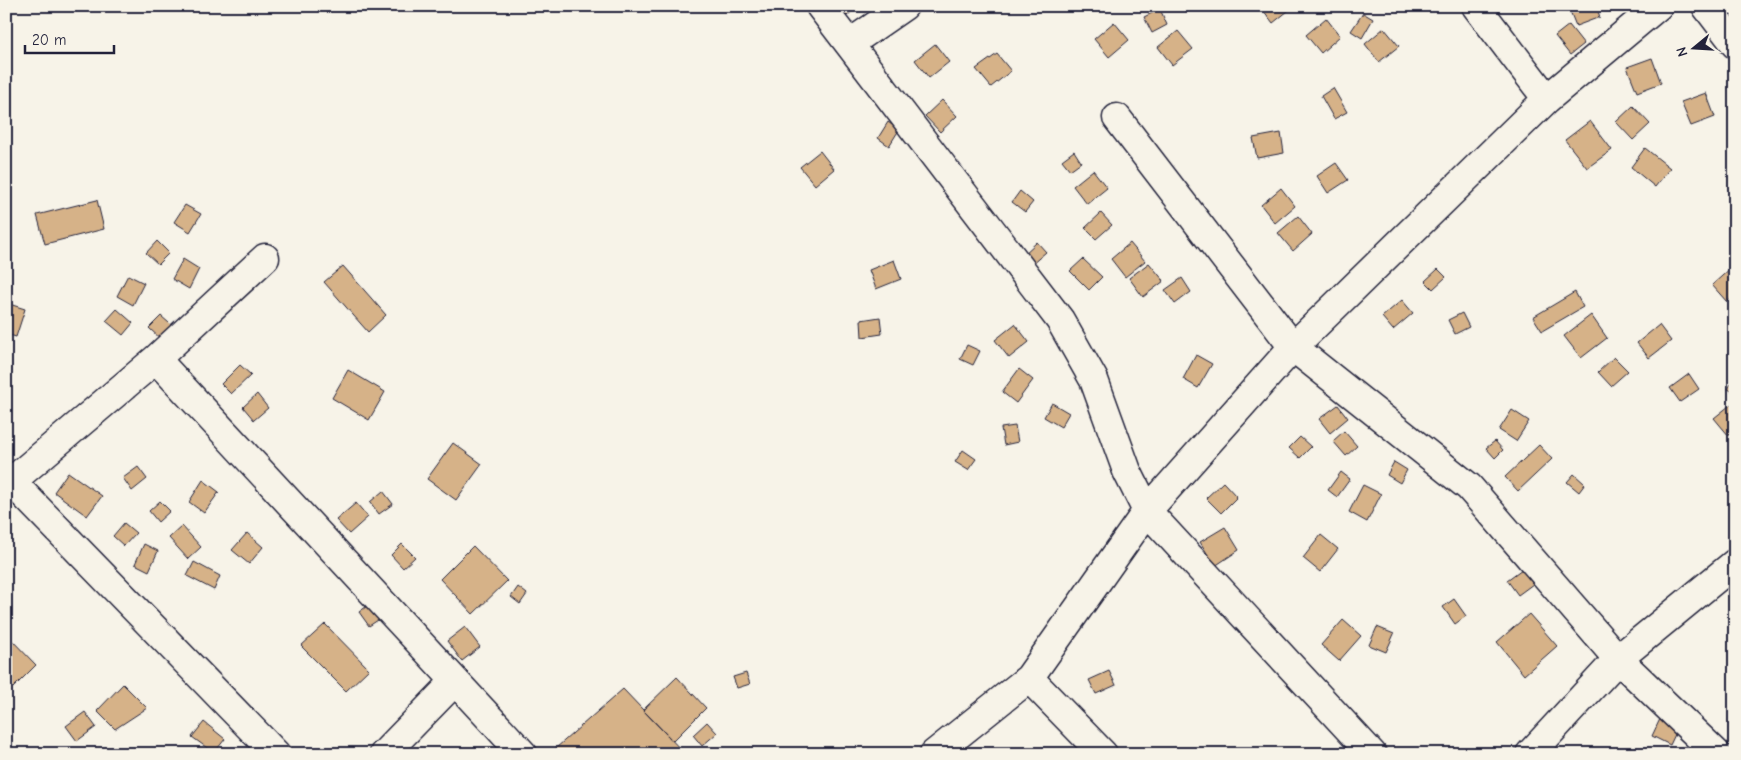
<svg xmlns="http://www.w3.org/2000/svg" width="1741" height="760" font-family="'Comic Neue',sans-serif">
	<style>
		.building { fill: #d6b288; stroke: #22223b }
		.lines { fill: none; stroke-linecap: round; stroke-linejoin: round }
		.minor-casing { stroke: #22223b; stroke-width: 31 }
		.minor { stroke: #f7f3e8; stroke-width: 28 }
	</style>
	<rect width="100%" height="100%" fill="#f7f3e8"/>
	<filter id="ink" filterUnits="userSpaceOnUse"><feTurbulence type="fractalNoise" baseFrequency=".02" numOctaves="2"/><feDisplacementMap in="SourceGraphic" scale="10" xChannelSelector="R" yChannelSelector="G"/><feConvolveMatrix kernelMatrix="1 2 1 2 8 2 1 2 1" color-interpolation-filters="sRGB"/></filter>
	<g filter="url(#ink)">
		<path class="building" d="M 838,6 L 858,6 L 847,16 Z
			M 1260,6 L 1293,6 L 1293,7 L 1273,23 Z
			M 1568,6 L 1596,6 L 1600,17 L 1576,26 Z
			M 1160,9 L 1167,25 L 1152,33 L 1144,17 Z
			M 1363,13 L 1373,19 L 1362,38 L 1351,31 Z
			M 1326,18 L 1340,36 L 1321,53 L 1306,35 Z
			M 1114,22 L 1129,40 L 1109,57 L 1094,39 Z
			M 1569,25 L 1584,44 L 1570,55 L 1555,36 Z
			M 1384,28 L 1399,46 L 1379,62 L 1365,44 Z
			M 1178,31 L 1193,49 L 1172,65 L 1158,47 Z
			M 935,44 L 949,62 L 929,78 L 915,60 Z
			M 997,54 L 1011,71 L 991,87 L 976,69 Z
			M 1652,58 L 1661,83 L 1637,92 L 1627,67 Z
			M 1333,88 L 1347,112 L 1334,119 L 1321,96 Z
			M 1706,93 L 1715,117 L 1691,126 L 1681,102 Z
			M 942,100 L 957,116 L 940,132 L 925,116 Z
			M 1633,106 L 1650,124 L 1633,140 L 1616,122 Z
			M 1590,121 L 1612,150 L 1587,168 L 1565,140 Z
			M 888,122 L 899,130 L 889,146 L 878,138 Z
			M 1281,133 L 1284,153 L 1257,158 L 1253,138 Z
			M 1645,148 L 1670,168 L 1655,187 L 1631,167 Z
			M 820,151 L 834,169 L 815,185 L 800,167 Z
			M 1074,151 L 1081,162 L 1070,170 L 1062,160 Z
			M 1336,163 L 1348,180 L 1328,193 L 1317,176 Z
			M 1093,170 L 1107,188 L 1087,204 L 1073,186 Z
			M 6,188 L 11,191 L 6,200 Z
			M 1281,188 L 1295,206 L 1275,223 L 1261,205 Z
			M 1020,191 L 1033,202 L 1025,212 L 1012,202 Z
			M 97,200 L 104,229 L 45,244 L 37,215 Z
			M 185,205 L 201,214 L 190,232 L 174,222 Z
			M 1101,213 L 1112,225 L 1096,239 L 1085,228 Z
			M 1298,216 L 1312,234 L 1293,251 L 1278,233 Z
			M 157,241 L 169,253 L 158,264 L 146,253 Z
			M 1037,242 L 1046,252 L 1031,265 L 1023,255 Z
			M 1130,243 L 1145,261 L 1125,277 L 1111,259 Z
			M 183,259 L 199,269 L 189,289 L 172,279 Z
			M 1083,259 L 1102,277 L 1089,290 L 1070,271 Z
			M 894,260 L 901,279 L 876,289 L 869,270 Z
			M 1149,263 L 1164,281 L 1143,297 L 1129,278 Z
			M 343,266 L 386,315 L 368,332 L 324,282 Z
			M 1732,267 L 1735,270 L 1735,295 L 1727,302 L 1712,285 Z
			M 1438,269 L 1446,277 L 1433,289 L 1425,281 Z
			M 128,275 L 144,283 L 133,305 L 117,296 Z
			M 1182,278 L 1191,292 L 1175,304 L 1165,290 Z
			M 1575,292 L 1583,307 L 1542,331 L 1533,317 Z
			M 1402,300 L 1413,313 L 1393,330 L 1382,317 Z
			M 6,303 L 25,309 L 16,337 L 6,334 Z
			M 117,309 L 133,323 L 123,335 L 106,321 Z
			M 1462,313 L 1469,327 L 1455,334 L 1448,320 Z
			M 1591,315 L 1607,338 L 1581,358 L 1564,336 Z
			M 161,316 L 177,330 L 165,343 L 149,328 Z
			M 880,317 L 882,334 L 862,337 L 861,320 Z
			M 1015,324 L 1029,342 L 1009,358 L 995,340 Z
			M 1659,325 L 1671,341 L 1649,358 L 1637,343 Z
			M 967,345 L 980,351 L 973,365 L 960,359 Z
			M 1196,355 L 1212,364 L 1198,388 L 1183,379 Z
			M 1614,357 L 1628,371 L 1611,386 L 1598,372 Z
			M 240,365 L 251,375 L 231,394 L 221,384 Z
			M 1019,369 L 1033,380 L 1016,403 L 1002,392 Z
			M 348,370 L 385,392 L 369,420 L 332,398 Z
			M 1689,374 L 1699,389 L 1680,402 L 1670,388 Z
			M 1735,377 L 1735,393 L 1728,389 Z
			M 257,394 L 268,408 L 254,420 L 243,407 Z
			M 1734,402 L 1735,431 L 1729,436 L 1714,418 Z
			M 1052,403 L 1069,413 L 1061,427 L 1044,417 Z
			M 1338,405 L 1348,418 L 1330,433 L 1319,419 Z
			M 1512,410 L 1529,421 L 1516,441 L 1499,430 Z
			M 1015,426 L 1018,442 L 1004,445 L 1001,428 Z
			M 1344,431 L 1357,446 L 1346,456 L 1333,441 Z
			M 1300,437 L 1311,447 L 1300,458 L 1289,448 Z
			M 1495,441 L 1503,450 L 1495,458 L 1486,448 Z
			M 453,443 L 482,464 L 456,500 L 427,479 Z
			M 1539,445 L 1552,459 L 1518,491 L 1505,477 Z
			M 963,450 L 976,459 L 968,470 L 955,462 Z
			M 1394,462 L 1407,470 L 1400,483 L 1387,475 Z
			M 138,467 L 147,479 L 132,491 L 123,478 Z
			M 68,472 L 102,496 L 87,516 L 54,492 Z
			M 1341,472 L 1350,479 L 1337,497 L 1328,490 Z
			M 1574,474 L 1585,484 L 1579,492 L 1567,482 Z
			M 203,480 L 219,492 L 204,513 L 189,502 Z
			M 1223,482 L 1237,497 L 1221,513 L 1206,498 Z
			M 1363,485 L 1381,494 L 1367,522 L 1349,512 Z
			M 383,491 L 393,504 L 379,514 L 370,502 Z
			M 160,501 L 170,511 L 158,522 L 149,511 Z
			M 356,503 L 368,517 L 349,534 L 336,520 Z
			M 124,523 L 136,533 L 124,546 L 113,536 Z
			M 182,526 L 201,547 L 188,559 L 169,538 Z
			M 1225,527 L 1239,550 L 1215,566 L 1200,542 Z
			M 247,533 L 263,547 L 249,564 L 232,550 Z
			M 1321,535 L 1338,549 L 1320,572 L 1303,558 Z
			M 144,544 L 158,551 L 149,571 L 135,564 Z
			M 402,544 L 415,557 L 403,568 L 391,555 Z
			M 473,546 L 507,581 L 473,614 L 440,579 Z
			M 194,562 L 220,576 L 214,590 L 187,576 Z
			M 1522,569 L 1533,584 L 1518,595 L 1507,580 Z
			M 518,587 L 527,594 L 520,604 L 511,597 Z
			M 1454,599 L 1466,616 L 1455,624 L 1443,607 Z
			M 374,601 L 384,616 L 369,626 L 359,612 Z
			M 1529,614 L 1557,646 L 1524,675 L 1497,642 Z
			M 1343,620 L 1361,636 L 1339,661 L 1321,645 Z
			M 325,624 L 369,669 L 346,691 L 301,646 Z
			M 465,627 L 480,647 L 462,661 L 447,641 Z
			M 1377,627 L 1394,634 L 1386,652 L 1369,645 Z
			M 8,636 L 36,665 L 13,688 L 6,682 Z
			M 1109,671 L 1116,685 L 1096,694 L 1089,680 Z
			M 746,673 L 750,684 L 737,688 L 733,677 Z
			M 677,677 L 706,708 L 673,741 L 643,710 Z
			M 123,684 L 147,708 L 115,729 L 97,711 Z
			M 623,689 L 643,710 L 685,754 L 561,754 L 556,748 Z
			M 85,712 L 96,727 L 77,741 L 66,726 Z
			M 1660,719 L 1678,728 L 1670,745 L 1652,736 Z
			M 204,722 L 225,739 L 214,753 L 192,737 Z
			M 707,722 L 717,733 L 702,746 L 693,735 Z"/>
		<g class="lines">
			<g class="minor-casing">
				<path id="minor" d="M 820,6 L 1060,320 L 1094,380 L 1127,471 L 1147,511 L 1372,754
					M 1476,6 L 1547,99
					M 1706,6 L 1735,44
					M 849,44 L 904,6
					M 1117,118 L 1293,347 L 1469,487 L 1618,659 L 1717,754
					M 156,359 L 523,754
					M 6,476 L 276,754
					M 6,486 L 156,359 L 265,258
					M 1029,678 L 1103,754
					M 384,754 L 454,682
					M 934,754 L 1029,678 L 1147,511 L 1293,347 L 1547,99 L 1658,6
					M 1530,754 L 1618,659 L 1735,563"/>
			</g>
			<use href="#minor" class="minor"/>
		</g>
	</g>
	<rect width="1741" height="760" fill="none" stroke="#f7f3e8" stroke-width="25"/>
	<rect x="12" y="12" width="1716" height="735" fill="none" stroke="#22223b" stroke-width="2" filter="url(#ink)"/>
	<g transform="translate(1694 48) rotate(252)" stroke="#f7f3e8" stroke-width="4" paint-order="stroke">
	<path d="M0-4L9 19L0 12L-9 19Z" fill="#22223b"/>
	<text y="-8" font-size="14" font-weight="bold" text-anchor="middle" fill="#22223b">N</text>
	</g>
	<path d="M25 45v8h89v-8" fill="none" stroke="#22223b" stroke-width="2.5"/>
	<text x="32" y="45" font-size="15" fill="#22223b" stroke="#f7f3e8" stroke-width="4" paint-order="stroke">20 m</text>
</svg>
